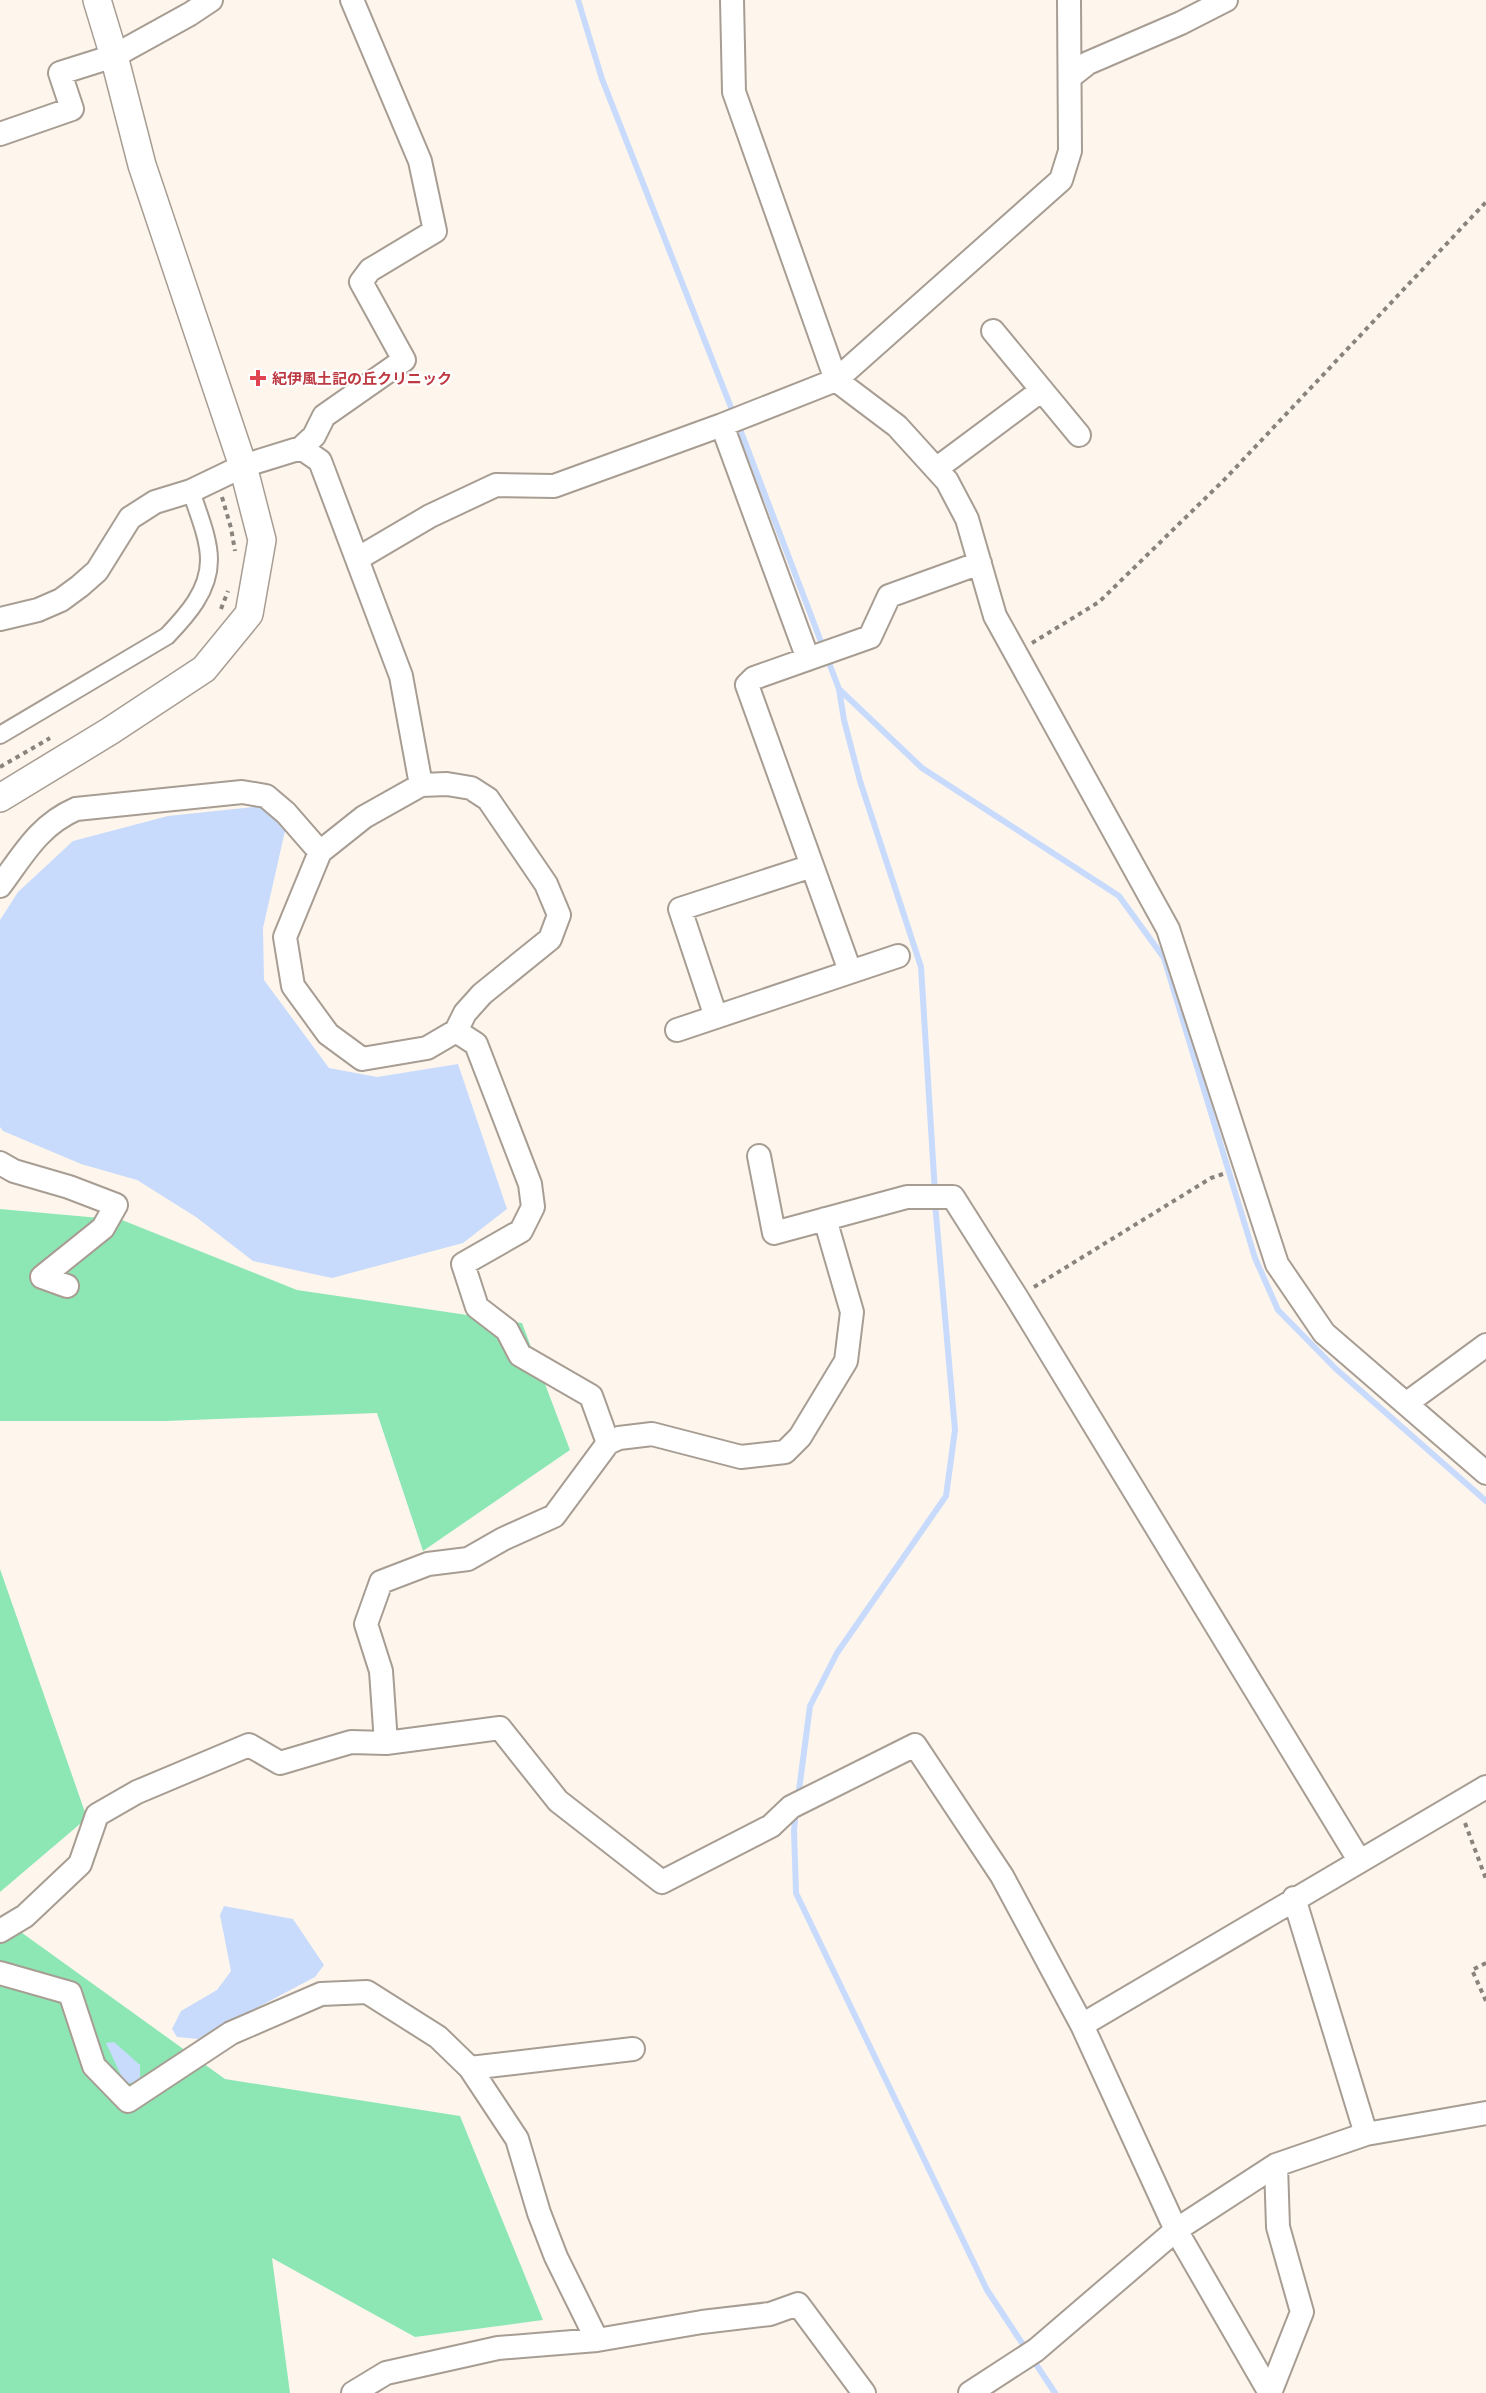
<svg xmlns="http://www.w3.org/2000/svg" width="1486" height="2393" font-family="'PT Sans','Noto Sans JP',sans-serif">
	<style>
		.green { fill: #8de7b5 }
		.water { fill: #c8dbfc }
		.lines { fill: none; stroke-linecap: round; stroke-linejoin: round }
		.stream { stroke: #c8dbfc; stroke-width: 6 }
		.pedestrian-casing { stroke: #a79d93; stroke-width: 20 }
		.minor-casing { stroke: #a79d93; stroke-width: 26 }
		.tertiary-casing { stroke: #a79d93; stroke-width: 30 }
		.path { stroke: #89837d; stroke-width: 4; stroke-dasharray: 4.5 4.5; stroke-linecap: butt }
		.pedestrian { stroke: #fff; stroke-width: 16 }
		.minor { stroke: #fff; stroke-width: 22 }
		.tertiary { stroke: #fff; stroke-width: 27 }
		.health-dot { fill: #e0444e; stroke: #fff; stroke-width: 2 }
		.labels { text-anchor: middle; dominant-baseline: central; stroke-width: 4.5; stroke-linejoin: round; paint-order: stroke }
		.health-label { font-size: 15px; font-weight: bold; fill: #be3a42; stroke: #fff; text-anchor: start }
	</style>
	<rect width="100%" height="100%" fill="#fef6ed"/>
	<path class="green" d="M 0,1209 L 122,1220 L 297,1290 L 522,1323 L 570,1450 L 423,1551 L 377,1413 L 166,1421 L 0,1421 Z
		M 0,1569 L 87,1818 L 0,1892 Z
		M 0,1917 L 225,2079 L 460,2116 L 543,2320 L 415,2337 L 272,2258 L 290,2393 L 0,2393 Z"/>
	<path class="water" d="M 263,806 L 285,831 L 263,928 L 264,980 L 329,1068 L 377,1077 L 458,1064 L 507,1209 L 463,1243 L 332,1278 L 253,1261 L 196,1217 L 137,1180 L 81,1164 L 3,1131 L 0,1127 L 0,920 L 18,892 L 73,841 L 168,816 Z
		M 224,1906 L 293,1919 L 324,1965 L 315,1977 L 198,2039 L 177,2037 L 172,2029 L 181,2011 L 217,1990 L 231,1971 L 220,1915 Z
		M 114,2042 L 140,2065 L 140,2081 L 125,2084 L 106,2043 Z"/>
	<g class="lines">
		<path class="stream" d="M 578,0 L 602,79 L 734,415
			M 738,424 L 839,689 L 844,720 L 860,781 L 921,967 L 935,1193
			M 840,690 L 922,768 L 1119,896 L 1164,958 L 1255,1258 L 1278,1310 L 1336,1369 L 1486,1501
			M 798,1798 L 810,1706 L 837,1653 L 946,1496 L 955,1430 L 935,1203
			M 796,1811 L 794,1830 L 796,1893 L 987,2290 L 1055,2393"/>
		<g class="pedestrian-casing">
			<path id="pedestrian" d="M 0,735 L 167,636 C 187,615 209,591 209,560 C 209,538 198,513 191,491"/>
		</g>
		<g class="minor-casing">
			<path id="minor" d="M 732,0 L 734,92 L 836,380 L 897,426 L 947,481 L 967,519 L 995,616 L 1168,929 L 1277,1264 L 1324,1333 L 1486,1473
				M 1070,77 L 1088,63 L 1181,23 L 1226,0
				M 0,134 L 72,109 L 60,73 L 114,56 L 190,14 L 211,0
				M 993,331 L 1079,435
				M 722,425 L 808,659
				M 301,448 L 314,436 L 324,416 L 404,360 L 361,282 L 370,270 L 435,231 L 420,161 L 352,0
				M 936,469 L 1042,390
				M 357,559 L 430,516 L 496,485 L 554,486 L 722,425 L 836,380 L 1061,180 L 1070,151 L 1069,0
				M 0,619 L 38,610 L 61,600 L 80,586 L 97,571 L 130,518 L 155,502 L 191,491 L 243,466 L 301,448 L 320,461 L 401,676 L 421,785 L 364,817 L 320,852 L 285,937 L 293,986 L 328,1034 L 362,1059 L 427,1048 L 456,1031 L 476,1044 L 530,1184 L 533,1207 L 521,1231 L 463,1264 L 477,1307 L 507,1330 L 520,1355 L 591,1396 L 608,1443 L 554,1516 L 503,1539 L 468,1559 L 428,1564 L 381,1582 L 366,1624 L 381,1671 L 386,1743 L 351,1742 L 280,1763 L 249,1745 L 137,1792 L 97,1815 L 80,1864 L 25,1916 L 0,1931
				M 421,785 L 447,784 L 471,788 L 488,799 L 546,884 L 559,915 L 550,939 L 482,994 L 465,1013 L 456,1031
				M 0,886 C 23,855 39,825 76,809 L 242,792 L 266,796 L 286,813 L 320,852
				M 850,971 L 747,685 L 754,678 L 870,637 L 889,596 L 980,563
				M 716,1017 L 680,909 L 812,866
				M 677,1030 L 898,956
				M 759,1156 L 774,1233 L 907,1197 L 953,1197 L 1017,1298 L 1359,1860
				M 0,1163 L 14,1171 L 69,1187 L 116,1205 L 103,1228 L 42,1277 L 67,1286
				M 1407,1403 L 1486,1345
				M 608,1443 L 619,1438 L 652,1434 L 741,1457 L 785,1452 L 800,1437 L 846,1361 L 852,1312 L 825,1219
				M 386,1743 L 500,1728 L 558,1801 L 662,1882 L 771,1826 L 791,1807 L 915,1745 L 1002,1876 L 1082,2025 L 1176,2230 L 1270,2393
				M 1294,1898 L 1366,2134
				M 0,1973 L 70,1993 L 94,2066 L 128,2101 L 231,2033 L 321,1994 L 367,1992 L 438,2037 L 470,2068 L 517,2139 L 539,2213 L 556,2257 L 597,2340
				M 1082,2025 L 1486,1787
				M 470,2068 L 633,2049
				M 353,2393 L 386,2373 L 498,2348 L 597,2340 L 702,2322 L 770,2314 L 798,2304 L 864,2393
				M 970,2393 L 1036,2350 L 1176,2230 L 1276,2165 L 1366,2134 L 1486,2113
				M 1270,2393 L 1302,2312 L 1278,2227 L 1276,2165"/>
		</g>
		<g class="tertiary-casing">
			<path id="tertiary" d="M 0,798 L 110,731 L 204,669 L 249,614 L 262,540 L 243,466 L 142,165 L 114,56 L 97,0"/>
		</g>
		<path class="path" d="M 222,497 L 231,528 L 235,551
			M 221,609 L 228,591
			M 1032,643 L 1099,602 L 1224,480 L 1486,202
			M 0,767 L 50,738
			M 1034,1287 L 1211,1178 L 1226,1173
			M 1465,1823 L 1486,1879
			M 1486,1963 L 1472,1970 L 1486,2001"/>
		<use href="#pedestrian" class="pedestrian"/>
		<use href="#minor" class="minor"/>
		<use href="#tertiary" class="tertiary"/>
	</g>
	<path class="health-dot" d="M255 369h6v6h6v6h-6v6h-6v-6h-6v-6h6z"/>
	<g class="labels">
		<g class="health-label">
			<text x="272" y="378">紀伊風土記の丘クリニック</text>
		</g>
	</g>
</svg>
